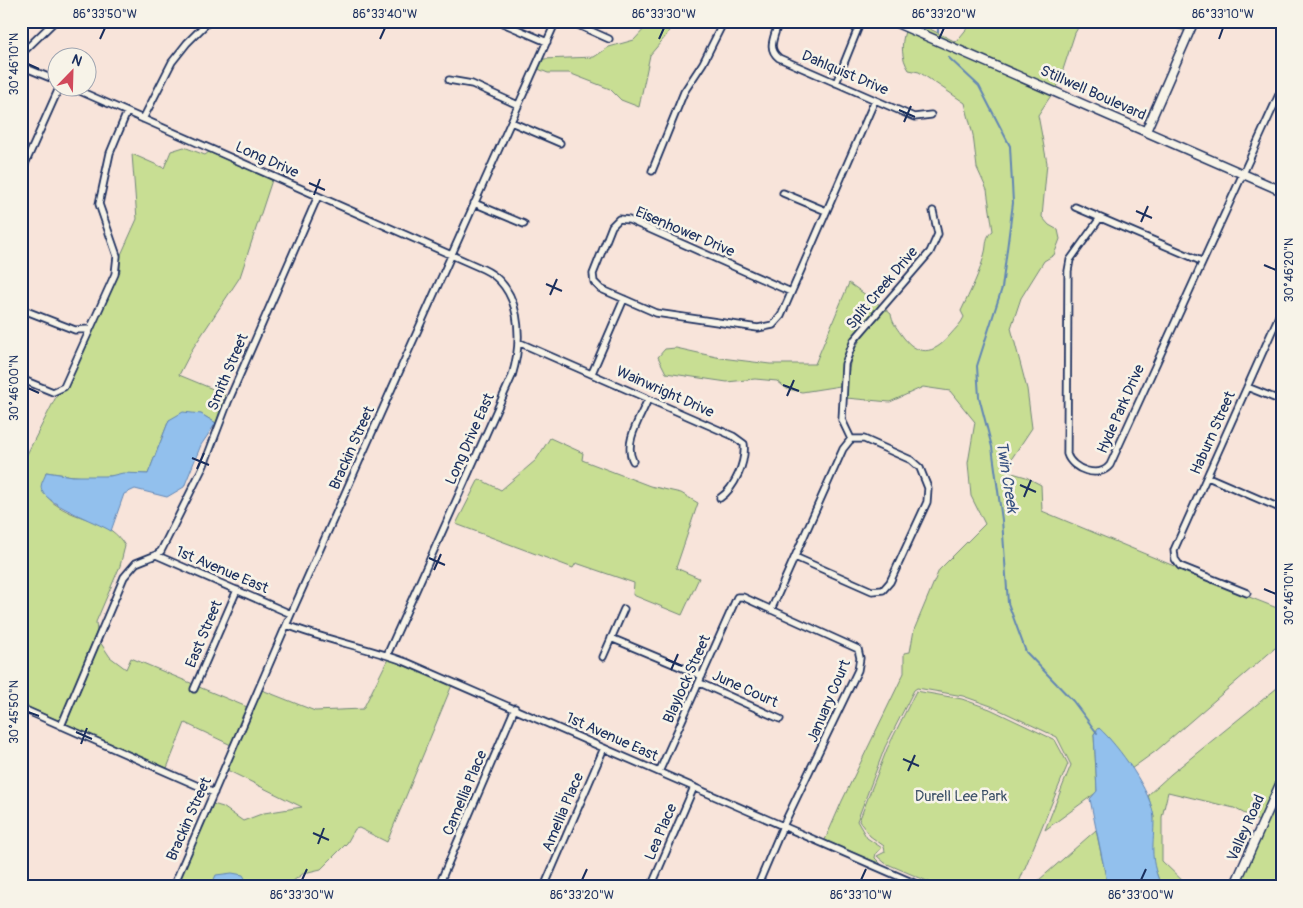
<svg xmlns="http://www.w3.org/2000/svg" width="1303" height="908" font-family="Pangolin,sans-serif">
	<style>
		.green { fill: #c8de93; stroke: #728678 }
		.water { fill: #92c0ed; stroke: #6286b4 }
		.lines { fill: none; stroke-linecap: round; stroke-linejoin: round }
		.stream { stroke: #6286b4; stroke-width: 2 }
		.minor-casing { stroke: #1b2f5e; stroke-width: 9 }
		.tertiary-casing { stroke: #1b2f5e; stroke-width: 11 }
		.minor { stroke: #f7f3e8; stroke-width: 5.5 }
		.tertiary { stroke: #f7f3e8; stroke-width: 8 }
		.ticks { fill: none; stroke: #1b2f5e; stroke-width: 2 }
		.labels { text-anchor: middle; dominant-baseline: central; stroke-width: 5; stroke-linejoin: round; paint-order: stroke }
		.street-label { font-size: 15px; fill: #1b2f5e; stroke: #f7f3e8 }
		.park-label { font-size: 15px; fill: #3e5269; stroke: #f7f3e8 }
		.water-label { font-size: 16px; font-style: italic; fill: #395382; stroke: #f7f3e8 }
		.neatline { fill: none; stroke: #1b2f5e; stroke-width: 2 }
		.ticks-label { font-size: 12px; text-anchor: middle; fill: #1b2f5e }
	</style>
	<rect width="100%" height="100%" fill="#f8e4da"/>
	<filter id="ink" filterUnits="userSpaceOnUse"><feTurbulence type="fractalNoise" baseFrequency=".02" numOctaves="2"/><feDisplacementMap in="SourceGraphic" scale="10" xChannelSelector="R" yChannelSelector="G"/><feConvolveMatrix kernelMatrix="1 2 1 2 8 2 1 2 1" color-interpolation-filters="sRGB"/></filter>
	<g filter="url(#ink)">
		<path class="green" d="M 648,21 L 674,21 L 666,36 L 650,55 L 639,107 L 621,100 L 610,89 L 569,73 L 548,73 L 538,69 L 543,59 L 594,57 L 609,47 L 634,40 L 646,27 Z
			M 912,21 L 947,21 L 928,28 L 956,42 L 973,21 L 1082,21 L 1075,33 L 1057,88 L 913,26 Z
			M 1152,21 L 1189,21 L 1185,31 Z
			M 905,31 L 1052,94 L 1038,115 L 1047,163 L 1042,217 L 1049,225 L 1058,230 L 1060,239 L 1054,255 L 1044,261 L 1021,298 L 1011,328 L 1027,389 L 1032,428 L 1008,464 L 1009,472 L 1026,477 L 1041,485 L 1042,511 L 1174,566 L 1181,570 L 1282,610 L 1282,642 L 1156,751 L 1131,769 L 1108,737 L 1098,728 L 1094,734 L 1097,792 L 1045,830 L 1071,765 L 1057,737 L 991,706 L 963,696 L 917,688 L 914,690 L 885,747 L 857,821 L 867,838 L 882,848 L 876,853 L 875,858 L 882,865 L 825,840 L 842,801 L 904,673 L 904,653 L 910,652 L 914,630 L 939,570 L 985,524 L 971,496 L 968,463 L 975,422 L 950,391 L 923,387 L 890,402 L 846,398 C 849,350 854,345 885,309 L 891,314 C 892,322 896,327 901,334 C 917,357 934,355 950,335 C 955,329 961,324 964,317 L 961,311 C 970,292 980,273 985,252 C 987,244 985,236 993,231 L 987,190 L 977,168 L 973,135 L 965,103 L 919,72 L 909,70 C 901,58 901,45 905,31 Z
			M 184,147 L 205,155 L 209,152 L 272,180 L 240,277 L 193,348 L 179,375 L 225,394 L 216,423 L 201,414 L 169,420 L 148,474 C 133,473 124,475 109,476 C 88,479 66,475 46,472 L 43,492 C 48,497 52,503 58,506 C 80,521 111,520 125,546 L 120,566 L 96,622 L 97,631 L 60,721 L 21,704 L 21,462 L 23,462 L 57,395 L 68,386 L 120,271 L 120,257 L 137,219 L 132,154 L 164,168 L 171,151 Z
			M 849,283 L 880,305 C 855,335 843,346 840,386 L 802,392 L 787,389 L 777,381 L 755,379 L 727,382 L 666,373 L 658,357 L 665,349 L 676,348 L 721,358 L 770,364 L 815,364 Z
			M 550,438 L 583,453 L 582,460 L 650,486 L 681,493 L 698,503 L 676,568 L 699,578 L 682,615 L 633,595 L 634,583 L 576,563 L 573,568 L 456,524 L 479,479 L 501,490 L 536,460 Z
			M 100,642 L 110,657 L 126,669 L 131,658 L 193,684 L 190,691 L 196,693 L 199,687 L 247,707 L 231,745 L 185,723 L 167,768 L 66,724 Z
			M 388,659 L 452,685 L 387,842 L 359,828 L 355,829 L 347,843 L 321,869 L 304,873 L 285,887 L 176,887 L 213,804 L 223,807 L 243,821 L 264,813 L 302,807 L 227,770 L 262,690 L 315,711 L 363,709 Z
			M 1282,684 L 1282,772 L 1260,822 L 1234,808 L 1168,792 L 1162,817 L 1162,861 L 1189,887 L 1166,887 L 1160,883 L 1153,864 L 1151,844 L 1154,817 L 1148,795 L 1171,774 Z
			M 916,691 L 962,699 L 990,709 L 1055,740 L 1068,764 L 1017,887 L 941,887 L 885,863 L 877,856 L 885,852 L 884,846 L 870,836 L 859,821 L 887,749 Z
			M 1282,788 L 1282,887 L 1238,887 Z
			M 1096,830 L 1108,887 L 1031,887 Z"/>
		<path class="water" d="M 183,412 L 201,414 L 216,423 L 201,445 L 184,487 L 167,497 L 135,489 L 124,494 L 111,531 C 97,522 41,503 41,487 C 41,482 46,476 46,472 L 72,476 L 110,476 L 123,473 L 148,474 L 169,420 Z
			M 1099,728 C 1118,745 1153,793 1154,819 C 1154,846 1149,856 1160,883 L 1166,887 L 1108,887 L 1090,799 L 1097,791 L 1094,734 Z
			M 232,873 L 243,875 L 250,887 L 209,887 L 211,886 L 216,875 Z"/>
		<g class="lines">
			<path class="stream" d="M 938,32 L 938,21
				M 948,57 L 979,86 L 1010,146 L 1013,203 L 1002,288 L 977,366 L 979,397 L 992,447 L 1002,520 L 1008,603 L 1026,652 L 1073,701 L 1097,733"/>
			<g class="minor-casing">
				<path id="minor" d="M 498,21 L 547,42
					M 569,21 L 609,39
					M 776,30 C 772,42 769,50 779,58 L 914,117 L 931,115
					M 21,54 L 55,21
					M 21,66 L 58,81
					M 449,80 L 472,84 L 518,105
					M 836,83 L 861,21
					M 73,88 L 483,269 C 522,287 523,339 512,376 L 387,655
					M 143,119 L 172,62 L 187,43 L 209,21
					M 511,122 L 560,143
					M 652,171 L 684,92 L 703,63 L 724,21
					M 21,173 L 59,88
					M 783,193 L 826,211
					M 474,203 L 524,224
					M 1075,207 L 1201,261
					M 1100,218 L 1070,260 L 1068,271 L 1067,454 C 1072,470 1099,479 1110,465 L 1282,88
					M 791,292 L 629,220 L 619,219 L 612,226 L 593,274 L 594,282 L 601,289 L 656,313 L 758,328 L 773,325 L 781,316 L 875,100
					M 21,309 L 75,330 L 90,329
					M 518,342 L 733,436 L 744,444 C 746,462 735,488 720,498
					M 592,373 L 624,299
					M 21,379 L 53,392 L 64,387 L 115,274 L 117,256 L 99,204 L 110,153 L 127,112
					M 1247,387 L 1282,401
					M 851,439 L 842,420 L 845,364 L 854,340 L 930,252 L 938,234 L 933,211
					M 633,461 C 623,442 641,417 648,399
					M 1208,477 L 1282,509
					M 156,555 L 161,551 L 204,465 L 228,402 L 318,196
					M 1247,593 L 1180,566 L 1175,559 L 1174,550 L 1282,309
					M 771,610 L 843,449 L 851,439 L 864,439 L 911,460 L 920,468 L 928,488 L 927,502 L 890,582 L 883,590 L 872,591 L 795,557
					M 287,625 C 325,640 366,647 406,662 L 923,887
					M 611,638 L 702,676
					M 603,657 L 624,609
					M 700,683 L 780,719
					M 194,689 L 237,590
					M 21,708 L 214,793
					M 61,726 L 124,577 L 136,563 L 156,555 L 291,614
					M 659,772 L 737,597 L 743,597 L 858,649 L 860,658 L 858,670 L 783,826 L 757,887
					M 173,887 L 291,614 L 556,21
					M 438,887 L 515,708
					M 544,887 L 604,748
					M 651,887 L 694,787"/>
			</g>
			<g class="tertiary-casing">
				<path id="tertiary" d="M 892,21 L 1282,191
					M 1146,131 L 1194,21
					M 1234,887 L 1282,780"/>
			</g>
			<use href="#minor" class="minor"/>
			<use href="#tertiary" class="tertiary"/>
		</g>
	</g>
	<path class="ticks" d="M 100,39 L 105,28M 380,39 L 385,28M 659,39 L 664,28M 939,39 L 944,28M 1219,39 L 1223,28M 28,64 L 39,69M 899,110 L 915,117M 904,122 L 911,106M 309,183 L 325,190M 314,195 L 320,179M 1136,211 L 1152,218M 1141,222 L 1148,206M 1264,265 L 1276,270M 546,284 L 562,291M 550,295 L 557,279M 783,385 L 799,391M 28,388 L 39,393M 787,396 L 794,380M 192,458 L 209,465M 197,469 L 204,453M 1020,485 L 1036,492M 1024,497 L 1031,480M 429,558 L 445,565M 434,570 L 441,554M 1264,589 L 1276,594M 666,659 L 682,666M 671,670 L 678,654M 28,712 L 39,716M 76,732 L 92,739M 81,744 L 87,728M 903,759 L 919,766M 908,771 L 915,755M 313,833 L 329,840M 318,844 L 324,828M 302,880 L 307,869M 582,880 L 587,869M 861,880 L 866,869M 1141,880 L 1146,869"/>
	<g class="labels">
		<g class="street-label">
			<text transform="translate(845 73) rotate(23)">Dahlquist Drive</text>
			<text transform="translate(1093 93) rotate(24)">Stillwell Boulevard</text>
			<text transform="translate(267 160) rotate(24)">Long Drive</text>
			<text transform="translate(685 232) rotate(23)">Eisenhower Drive</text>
			<text transform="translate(882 288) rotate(-50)">Split Creek Drive</text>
			<text transform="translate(228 372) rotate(-67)">Smith Street</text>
			<text transform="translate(665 392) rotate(24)">Wainwright Drive</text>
			<text transform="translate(1121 409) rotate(-66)">Hyde Park Drive</text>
			<text transform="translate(1213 433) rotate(-66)">Haburn Street</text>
			<text transform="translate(470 439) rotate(-66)">Long Drive East</text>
			<text transform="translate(352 448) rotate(-66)">Brackin Street</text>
			<text transform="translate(222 570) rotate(23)">1st Avenue East</text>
			<text transform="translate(204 634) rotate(-67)">East Street</text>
			<text transform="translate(687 679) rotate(-66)">Blaylock Street</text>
			<text transform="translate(745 689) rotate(24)">June Court</text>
			<text transform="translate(829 701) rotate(-67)">January Court</text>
			<text transform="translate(612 737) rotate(24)">1st Avenue East</text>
			<text transform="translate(465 793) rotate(-67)">Camellia Place</text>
			<text transform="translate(563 812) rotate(-67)">Amellia Place</text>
			<text transform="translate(189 819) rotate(-66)">Brackin Street</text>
			<text transform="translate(1246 828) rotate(-66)">Valley Road</text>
			<text transform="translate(661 832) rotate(-67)">Lea Place</text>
		</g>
		<g class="park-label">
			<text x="961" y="796">Durell Lee Park</text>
		</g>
		<g class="water-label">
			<text transform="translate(1007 477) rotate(81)">Twin Creek</text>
		</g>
	</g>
	<rect width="1303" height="908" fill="none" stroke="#f7f3e8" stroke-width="55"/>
	<g transform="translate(72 72) rotate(23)"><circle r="24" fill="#f7f3e8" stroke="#9fa5b1"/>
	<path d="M0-4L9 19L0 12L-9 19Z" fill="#d1495b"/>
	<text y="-8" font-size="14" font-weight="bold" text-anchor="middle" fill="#1b2f5e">N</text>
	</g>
	<rect x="28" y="28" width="1248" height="852" class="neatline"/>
	<g class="ticks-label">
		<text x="105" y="18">86°33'50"W</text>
		<text x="385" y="18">86°33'40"W</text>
		<text x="664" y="18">86°33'30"W</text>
		<text x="944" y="18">86°33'20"W</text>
		<text x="1223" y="18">86°33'10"W</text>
		<text transform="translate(14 64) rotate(-90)" y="4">30°46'10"N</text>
		<text transform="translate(1289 270) rotate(-90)" y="4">30°46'20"N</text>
		<text transform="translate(14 388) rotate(-90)" y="4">30°46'00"N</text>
		<text transform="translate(1289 594) rotate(-90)" y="4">30°46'10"N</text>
		<text transform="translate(14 712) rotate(-90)" y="4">30°45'50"N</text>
		<text x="302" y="899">86°33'30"W</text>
		<text x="582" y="899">86°33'20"W</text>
		<text x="861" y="899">86°33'10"W</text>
		<text x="1141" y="899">86°33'00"W</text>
	</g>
</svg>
